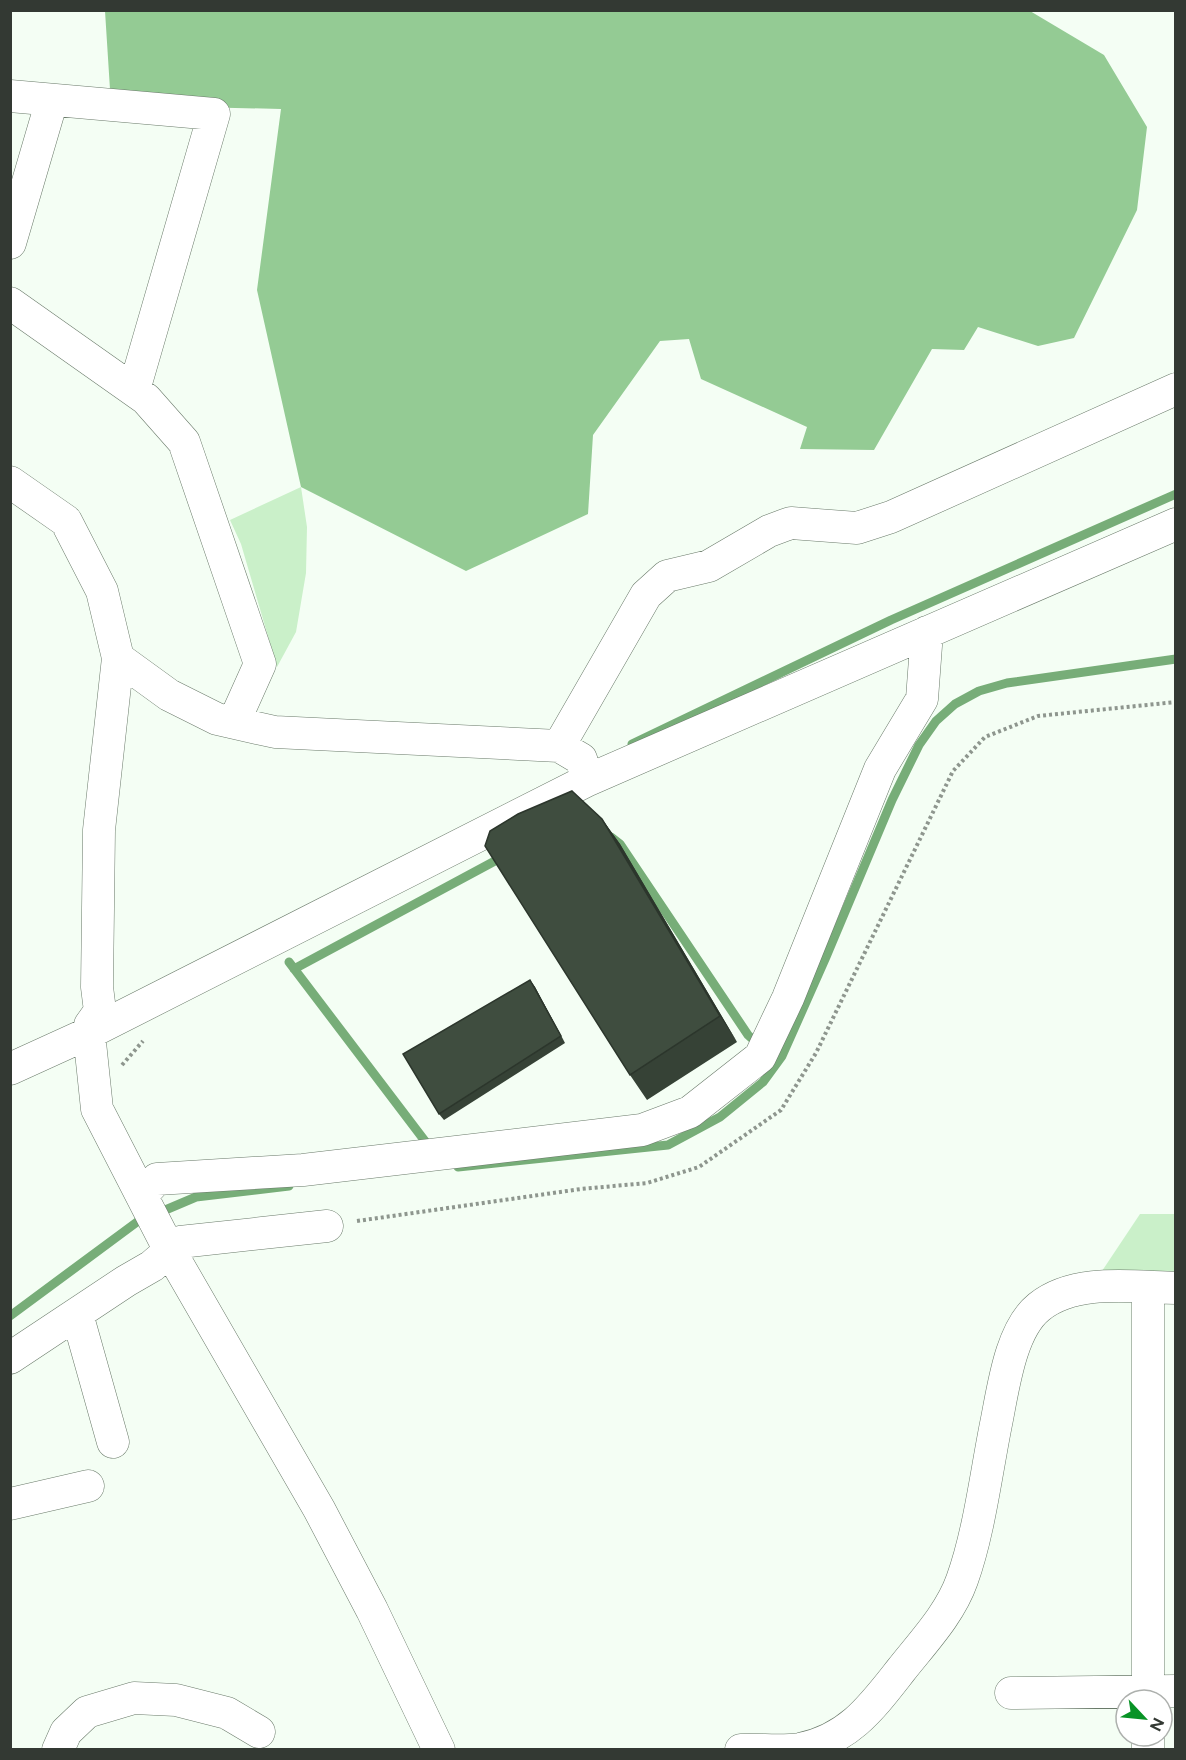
<svg xmlns="http://www.w3.org/2000/svg" width="1186" height="1760" font-family="Figtree,sans-serif">
	<style>
		.green { fill: #caf0c9 }
		.forest { fill: #94cb94 }
		.lines { fill: none; stroke-linecap: round; stroke-linejoin: round }
		.stream { stroke: #77ad78; stroke-width: 9 }
		.minor-casing { stroke: #6a7a6a; stroke-width: 33 }
		.path { stroke: #8e968e; stroke-width: 4; stroke-dasharray: 3 3; stroke-linecap: butt }
		.minor { stroke: #fff; stroke-width: 32 }
		.wall { fill: #364236 }
		.shaded-wall { fill: #2c362c }
		.building { fill: #3f4d3f; stroke: #2c362c; stroke-width: 1.5 }
	</style>
	<rect width="100%" height="100%" fill="#f4fef4"/>
	<path class="green" d="M 301,487 L 307,527 L 306,573 L 296,632 L 277,667 L 241,544 L 230,520 Z
		M 1140,1214 L 1175,1214 L 1175,1289 L 1090,1289 Z"/>
	<path class="forest" d="M 105,11 L 1030,11 L 1104,55 L 1147,127 L 1137,210 L 1074,338 L 1038,346 L 978,327 L 964,350 L 932,349 L 874,450 L 800,449 L 807,427 L 701,379 L 689,339 L 660,341 L 593,435 L 588,514 L 466,571 L 301,487 L 257,290 L 281,109 L 111,105 Z"/>
	<g class="lines">
		<path class="stream" d="M 632,744 L 891,620 L 1176,494
			M 611,837 L 620,844 L 748,1035 L 759,1045
			M 289,962 L 431,1149
			M 294,969 L 506,855
			M 458,1167 L 668,1145 L 720,1117 L 763,1082 L 782,1056 L 826,957 L 892,800 L 919,745 L 936,721 L 955,704 L 979,691 L 1007,683 L 1176,659
			M 10,1316 L 137,1222 L 196,1197 L 289,1186"/>
		<g class="minor-casing">
			<path id="minor" d="M 10,96 L 214,114 L 134,390
				M 10,243 L 52,100
				M 10,303 L 146,399 L 184,442 L 260,664 L 234,722
				M 10,482 L 66,521 L 102,591 L 118,658 L 99,830 L 97,987 L 100,1011 L 90,1025 L 89,1033 L 97,1109 L 170,1251 L 319,1509 L 372,1610 L 439,1750
				M 118,658 L 169,695 L 217,719 L 275,732 L 559,746 L 581,759 L 588,780
				M 559,746 L 646,595 L 667,576 L 709,566 L 769,531 L 785,525 L 791,523 L 857,528 L 891,517 L 1176,389
				M 10,1069 L 89,1033 L 588,780 L 1176,524
				M 142,1195 L 157,1179 L 303,1170 L 642,1130 L 690,1112 L 760,1057 L 788,998 L 880,769 L 922,699 L 927,632
				M 1148,1287 L 1148,1700
				M 77,1314 L 113,1442
				M 10,1358 L 126,1281 L 152,1266 L 180,1242 L 327,1226
				M 10,1504 L 88,1486
				M 1011,1693 L 1176,1691
				M 58,1750 L 66,1732 L 87,1712 L 134,1698 L 176,1700 L 227,1713 L 259,1732
				M 741,1750 C 760,1749 782,1752 800,1749 C 849,1739 872,1707 901,1670 C 923,1642 950,1614 962,1580 C 979,1533 986,1474 996,1424 C 1003,1390 1010,1330 1039,1307 C 1075,1278 1132,1287 1176,1288
				M 1148,1750 L 1148,1736"/>
		</g>
		<path class="path" d="M 122,1065 L 143,1041
			M 357,1221 L 581,1189 L 647,1183 L 699,1167 L 781,1110 L 816,1053 L 953,771 L 985,737 L 1038,716 L 1176,702"/>
		<use href="#minor" class="minor"/>
	</g>
	<path class="wall" d="M 602,819 L 620,844 L 737,1042 L 647,1100 L 630,1075 Z
		M 530,980 L 535,987 L 565,1043 L 444,1120 L 439,1114 Z"/>
	<path class="shaded-wall" d="M 602,819 L 620,844 L 737,1042 L 720,1016 Z
		M 530,980 L 535,987 L 565,1043 L 561,1036 Z"/>
	<path class="building" d="M 572,791 L 602,819 L 720,1016 L 630,1075 L 485,846 L 490,831 L 518,814 Z
		M 530,980 L 561,1036 L 439,1114 L 403,1054 Z"/>
	<rect width="1186" height="1760" fill="none" stroke="#333933" stroke-width="24"/>
	<g transform="translate(1144 1718) rotate(116)"><circle r="28" fill="#ffffff" stroke="#adb0ad" stroke-width="1.5"/>
	<path d="M0-4.5L10 22L0 15L-10 22Z" fill="#089326"/>
	<text y="-9" font-size="16" font-weight="bold" text-anchor="middle" fill="#333933">N</text>
	</g>
</svg>
